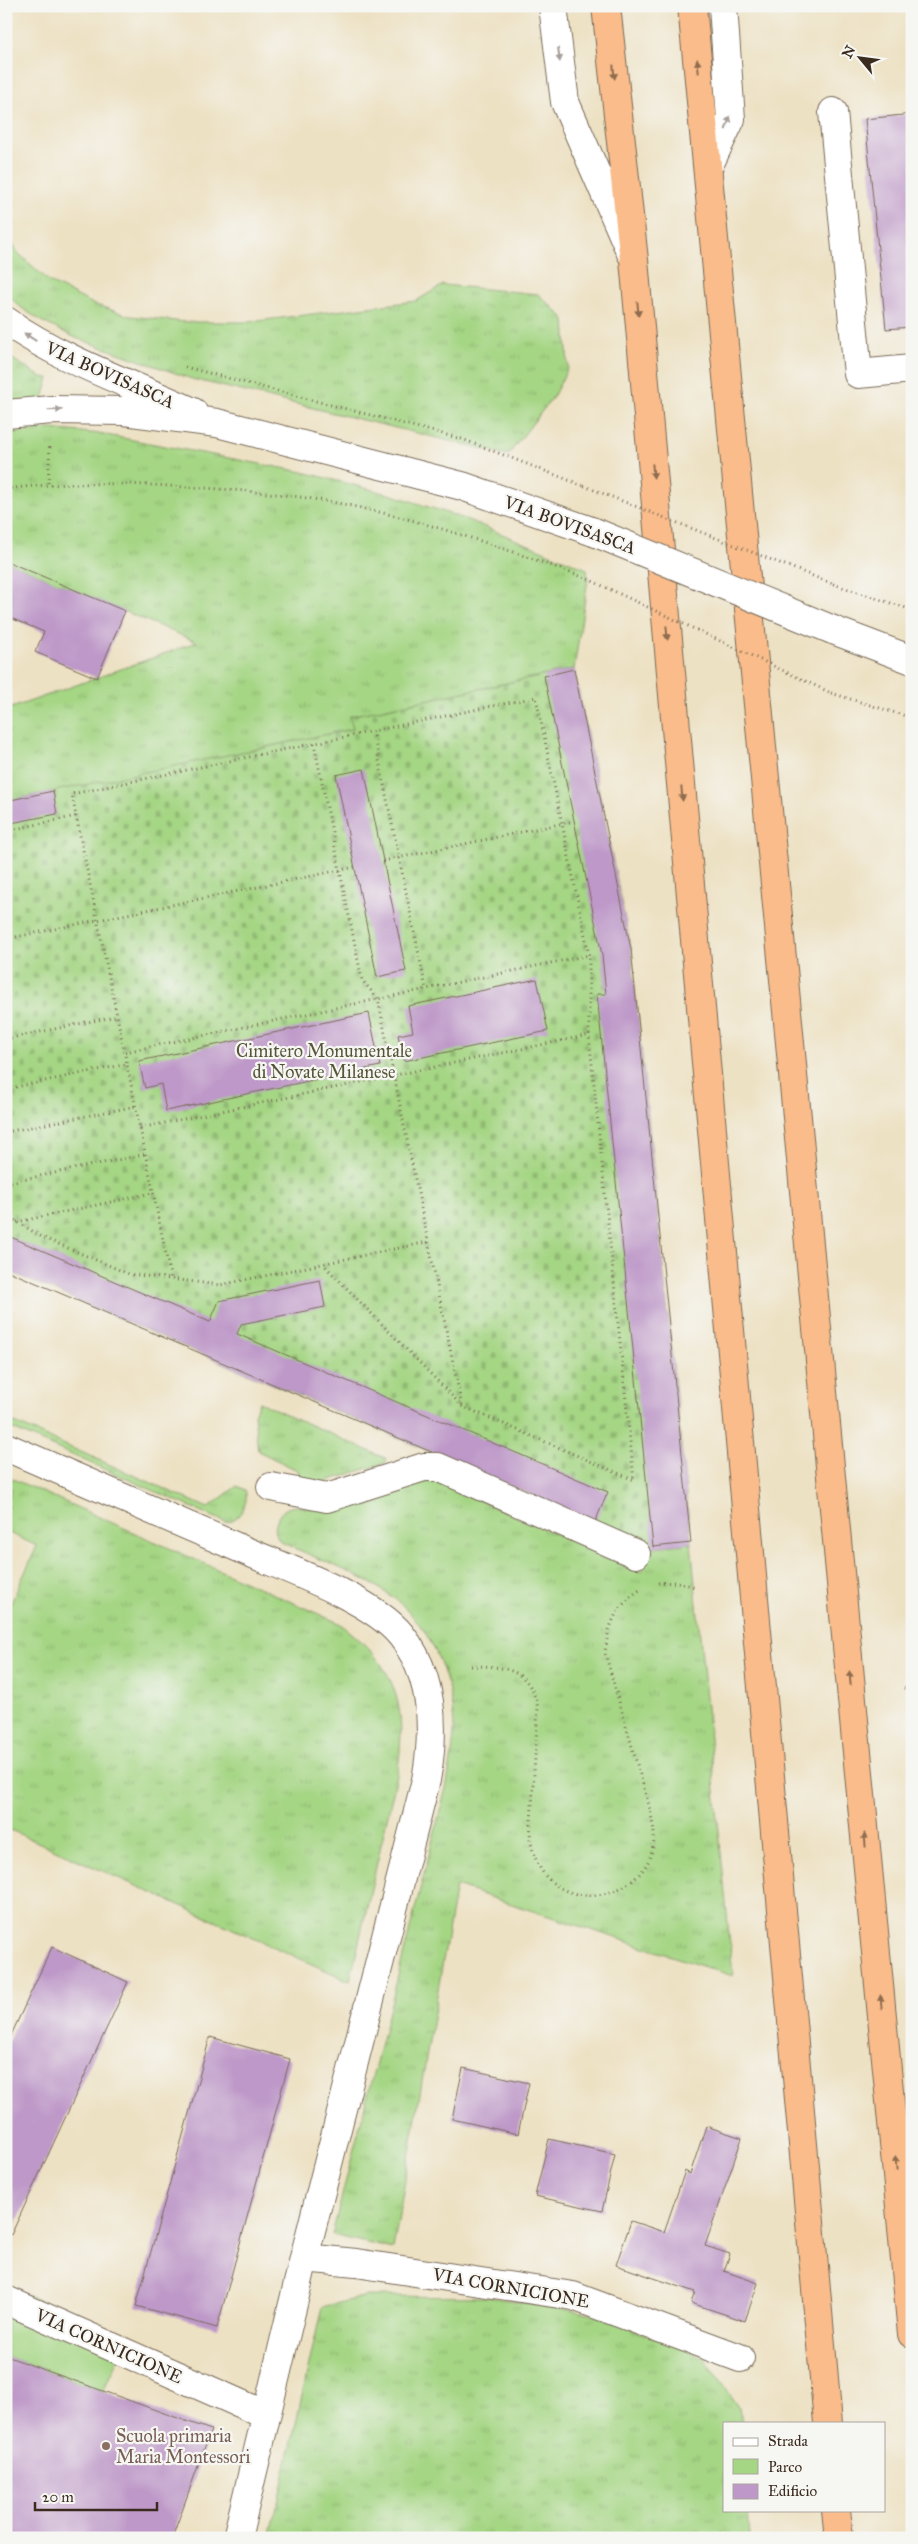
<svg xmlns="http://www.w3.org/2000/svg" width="918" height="2544" font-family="'IM FELL Great Primer',serif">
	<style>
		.grass { fill: url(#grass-tufts); stroke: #708051 }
		.cemetery { fill: url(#cemetery-stones); stroke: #708051 }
		.park { fill: #a5d684; stroke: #708051 }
		.building { fill: #bd98c8 }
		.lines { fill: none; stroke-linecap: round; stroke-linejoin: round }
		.minor-casing { stroke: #796a58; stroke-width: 30 }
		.highway-casing { stroke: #796a58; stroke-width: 30 }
		.path { stroke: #796a58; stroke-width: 3; stroke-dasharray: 1 4; stroke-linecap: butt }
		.minor { stroke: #fff; stroke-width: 28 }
		.highway { stroke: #f9bc8a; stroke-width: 28 }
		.minor-bridge-casing { stroke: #796a58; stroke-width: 30; stroke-linecap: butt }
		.path-bridge { stroke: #796a58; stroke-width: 3; stroke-dasharray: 1 4; stroke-linecap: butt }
		.minor-bridge { stroke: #fff; stroke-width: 28 }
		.oneway { fill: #a79f9a }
		.oneway2 { fill: #906c4f }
		.education-dot { fill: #8d6e63; stroke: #f6f6f2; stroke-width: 2 }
		.labels { text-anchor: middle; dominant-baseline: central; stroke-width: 4.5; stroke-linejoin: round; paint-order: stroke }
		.street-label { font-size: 18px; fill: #3b2a1e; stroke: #f6f6f2 }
		.park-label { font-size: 18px; fill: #565538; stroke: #f6f6f2 }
		.education-label { font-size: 18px; fill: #785e54; stroke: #f6f6f2; text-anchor: start }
	</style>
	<defs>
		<pattern id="grass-tufts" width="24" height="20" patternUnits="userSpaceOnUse" patternTransform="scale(1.25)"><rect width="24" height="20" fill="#a5d684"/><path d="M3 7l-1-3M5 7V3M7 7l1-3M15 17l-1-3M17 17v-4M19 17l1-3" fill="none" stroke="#8fb872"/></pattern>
		<pattern id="cemetery-stones" width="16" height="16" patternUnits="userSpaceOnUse" patternTransform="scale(1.25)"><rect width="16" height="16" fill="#a5d684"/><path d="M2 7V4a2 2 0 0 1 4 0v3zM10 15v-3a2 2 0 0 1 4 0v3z" fill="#8fb872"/></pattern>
	</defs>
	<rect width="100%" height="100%" fill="#f6f6f2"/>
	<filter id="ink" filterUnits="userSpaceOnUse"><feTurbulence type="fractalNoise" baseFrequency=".02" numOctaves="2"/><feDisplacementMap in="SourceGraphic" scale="10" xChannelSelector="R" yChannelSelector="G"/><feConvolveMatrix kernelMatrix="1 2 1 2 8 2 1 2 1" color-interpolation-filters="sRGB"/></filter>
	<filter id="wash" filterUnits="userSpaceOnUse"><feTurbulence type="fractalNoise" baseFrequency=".0096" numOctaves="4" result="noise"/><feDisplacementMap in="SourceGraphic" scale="20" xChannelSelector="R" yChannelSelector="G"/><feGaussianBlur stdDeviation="1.12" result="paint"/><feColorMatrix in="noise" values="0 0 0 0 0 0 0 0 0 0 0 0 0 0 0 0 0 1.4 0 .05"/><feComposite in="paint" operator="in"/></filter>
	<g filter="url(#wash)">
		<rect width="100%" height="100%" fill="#ede1c3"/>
		<path class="grass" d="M 6,235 L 19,254 L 50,282 L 93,304 L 130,316 L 185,322 L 249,322 L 416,301 L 443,285 L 538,294 L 565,319 L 568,368 L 553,397 L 508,455 L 192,379 L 76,338 L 43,322 L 23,309 L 6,294 Z
			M 6,355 L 41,377 L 49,378 L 42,402 L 6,407 Z
			M 50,429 L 101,434 L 303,472 L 396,496 L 468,520 L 587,569 L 588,579 L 574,669 L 350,716 L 353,729 L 13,800 L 6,774 L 6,710 L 197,642 L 6,561 L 6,433 Z
			M 259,1402 L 387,1459 L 385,1463 L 324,1482 L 311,1481 L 297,1474 L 299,1471 L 258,1451 L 254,1414 Z
			M 6,1419 L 208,1508 L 237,1486 L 245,1490 C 250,1502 239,1522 225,1522 L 6,1426 Z
			M 6,1476 L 339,1623 C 397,1666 408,1705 397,1775 L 350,1981 L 6,1828 L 6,1614 L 37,1546 L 9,1533 L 6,1521 L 6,1502 L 12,1489 L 6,1487 Z
			M 431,1479 L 642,1572 L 653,1547 L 691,1543 L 733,1976 L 456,1886 L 393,2249 L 332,2235 L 447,1784 C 450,1766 454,1746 454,1728 C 452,1677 430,1622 387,1593 C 355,1572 315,1558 281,1542 C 275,1535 274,1529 277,1520 C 287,1496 309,1511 329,1510 Z
			M 367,2296 L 490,2297 L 594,2314 L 703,2356 L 739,2407 L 741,2423 L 724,2423 L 724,2510 L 747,2510 L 749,2538 L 270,2538 L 322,2307 Z"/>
		<path class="cemetery" d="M 574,669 L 631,949 L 691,1543 L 653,1547 L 6,1270 L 6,801 L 353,729 L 350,716 Z"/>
		<path class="park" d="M 6,2286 L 126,2340 L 103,2391 L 6,2356 Z"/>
		<g id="blocks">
			<path class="building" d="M 912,114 L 912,327 L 886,329 L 865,119 Z
				M 6,561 L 125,611 L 97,678 L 35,652 L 44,632 L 6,616 Z
				M 574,669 L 631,949 L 691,1543 L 653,1547 L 597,994 L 606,994 L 602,955 L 544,676 Z
				M 364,769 L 406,971 L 377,977 L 336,775 Z
				M 53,791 L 57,814 L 6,824 L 6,801 Z
				M 537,979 L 548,1031 L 404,1061 L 398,1035 L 413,1032 L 408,1006 Z
				M 369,1013 L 380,1066 L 166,1111 L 161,1084 L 145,1088 L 139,1061 Z
				M 6,1235 L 210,1322 L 219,1301 L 320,1280 L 325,1307 L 241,1324 L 237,1334 L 608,1492 L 595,1522 L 6,1270 Z
				M 52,1947 L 128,1982 L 11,2235 L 6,2233 L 6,2046 Z
				M 210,2037 L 290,2059 L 217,2328 L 136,2306 Z
				M 463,2068 L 529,2083 L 518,2134 L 452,2119 Z
				M 706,2126 L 742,2138 L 705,2246 L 730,2254 L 724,2271 L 758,2283 L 745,2321 L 691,2303 L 695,2292 L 616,2265 L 631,2221 L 664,2232 L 685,2171 L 690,2174 Z
				M 549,2139 L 615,2154 L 602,2211 L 535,2196 Z
				M 6,2356 L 211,2430 L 172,2538 L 6,2538 Z"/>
		</g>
	</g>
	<g filter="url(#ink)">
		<use href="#blocks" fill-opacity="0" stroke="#796a58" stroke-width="1"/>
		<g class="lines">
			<g class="minor-casing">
				<path id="minor" d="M 553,6 L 565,102 L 631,253
					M 833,112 L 858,374 L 912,369
					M 708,167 L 731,119 L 723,6
					M 6,321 C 63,361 130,383 193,412
					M 6,414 L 52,410 L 124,411 L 217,423 L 462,486 L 594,532
					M 833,630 L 912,660
					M 6,1447 C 84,1481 161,1514 239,1548 C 284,1568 371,1598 401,1635 C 434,1676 435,1731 426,1780 L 304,2258 L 237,2538
					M 271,1487 L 327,1498 L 424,1467 L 438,1467 L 636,1554
					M 304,2258 L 356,2263 L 573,2296 L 740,2358
					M 6,2300 L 266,2415"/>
			</g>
			<g class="highway-casing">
				<path id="highway" d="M 606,6 L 634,260 L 828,2423
					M 692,6 L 912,2334
					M 836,2510 L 839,2538"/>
			</g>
			<path class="path" d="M 185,367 L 462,439 L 584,486
				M 48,483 L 50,445
				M 6,489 C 61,482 114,483 169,486 C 223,489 277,492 331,502 C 420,518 504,548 588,579
				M 833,584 L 912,610
				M 831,693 L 912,718
				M 373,731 L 426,989
				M 314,743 L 362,980 L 378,999 L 462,1406
				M 76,816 L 171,1279
				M 6,831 L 76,816 L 72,794 L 536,697 L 589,955 L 589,1035 L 634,1480 L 462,1406 L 323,1264
				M 383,861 L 574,821
				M 6,939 L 355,867
				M 6,1039 L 117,1016
				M 125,1052 L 589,955
				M 6,1089 L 127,1064
				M 140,1128 L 589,1035
				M 6,1132 L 136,1106
				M 6,1183 L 146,1154
				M 6,1215 L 42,1237 L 129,1274 L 220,1285 L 428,1242
				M 17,1222 L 153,1193
				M 6,1308 L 10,1299
				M 658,1583 L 678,1582 L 695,1587
				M 471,1666 C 506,1666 530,1669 538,1708 L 530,1839 C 533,1852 536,1863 544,1874 C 575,1913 644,1895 653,1847 C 656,1834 652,1821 650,1809 L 605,1653 C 608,1624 616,1606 641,1589
				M 904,1688 L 912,1691"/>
			<use href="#minor" class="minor"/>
			<use href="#highway" class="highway"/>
			<g class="minor-bridge-casing">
				<path id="minor-bridge" d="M 594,532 L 833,630"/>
			</g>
			<path class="path-bridge" d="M 584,486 L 833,584
				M 588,579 L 831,693"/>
			<use href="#minor-bridge" class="minor-bridge"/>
		</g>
		<defs><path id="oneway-solid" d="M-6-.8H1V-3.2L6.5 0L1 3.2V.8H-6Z" transform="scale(1.25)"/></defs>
		<g class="oneway">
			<use href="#oneway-solid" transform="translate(559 55) rotate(83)"/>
			<use href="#oneway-solid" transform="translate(728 123) rotate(-71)"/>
			<use href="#oneway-solid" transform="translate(30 337) rotate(-147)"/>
			<use href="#oneway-solid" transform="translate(55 410) rotate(-1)"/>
		</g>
		<g class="oneway2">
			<use href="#oneway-solid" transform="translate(698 66) rotate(-96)"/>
			<use href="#oneway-solid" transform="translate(614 72) rotate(84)"/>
			<use href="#oneway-solid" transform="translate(638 309) rotate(85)"/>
			<use href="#oneway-solid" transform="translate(653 471) rotate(85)"/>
			<use href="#oneway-solid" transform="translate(667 633) rotate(85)"/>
			<use href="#oneway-solid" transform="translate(682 794) rotate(85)"/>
			<use href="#oneway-solid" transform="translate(850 1678) rotate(-95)"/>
			<use href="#oneway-solid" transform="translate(865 1840) rotate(-95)"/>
			<use href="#oneway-solid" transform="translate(881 2002) rotate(-95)"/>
			<use href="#oneway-solid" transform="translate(896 2163) rotate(-95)"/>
		</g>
	</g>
	<circle class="education-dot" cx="106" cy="2446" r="5"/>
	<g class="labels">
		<g class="street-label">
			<text transform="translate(110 375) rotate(24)">VIA BOVISASCA</text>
			<text transform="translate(570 525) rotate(20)">VIA BOVISASCA</text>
			<text transform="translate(511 2288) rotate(10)">VIA CORNICIONE</text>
			<text transform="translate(109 2346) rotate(24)">VIA CORNICIONE</text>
		</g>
		<g class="park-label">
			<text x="324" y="1051">Cimitero Monumentale<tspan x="324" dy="21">di Novate Milanese</tspan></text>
		</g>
		<g class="education-label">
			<text x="116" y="2436">Scuola primaria<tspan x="116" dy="21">Maria Montessori</tspan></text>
		</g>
	</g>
	<rect width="918" height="2544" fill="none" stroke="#f6f6f2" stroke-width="25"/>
	<rect x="723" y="2422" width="162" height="90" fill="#f6f6f2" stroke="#aba49d"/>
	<rect x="733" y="2438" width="25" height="8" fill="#ffffff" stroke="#aba49d"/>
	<text x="768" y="2446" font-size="15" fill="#3b2a1e">Strada</text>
	<rect x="733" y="2459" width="25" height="15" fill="#a5d684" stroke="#aba49d"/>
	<text x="768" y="2472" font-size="15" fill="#3b2a1e">Parco</text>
	<rect x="733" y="2484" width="25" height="15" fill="#bd98c8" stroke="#aba49d"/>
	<text x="768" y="2496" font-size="15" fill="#3b2a1e">Edificio</text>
	<g transform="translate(860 58) rotate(299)" stroke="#f6f6f2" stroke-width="4" paint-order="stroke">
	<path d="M0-4L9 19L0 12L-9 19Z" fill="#3b2a1e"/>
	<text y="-8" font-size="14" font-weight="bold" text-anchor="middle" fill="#3b2a1e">N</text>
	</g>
	<path d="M35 2502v8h122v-8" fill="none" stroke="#3b2a1e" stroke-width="2.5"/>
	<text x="42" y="2502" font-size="15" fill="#3b2a1e" stroke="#f6f6f2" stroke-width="4" paint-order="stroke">20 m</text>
</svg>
